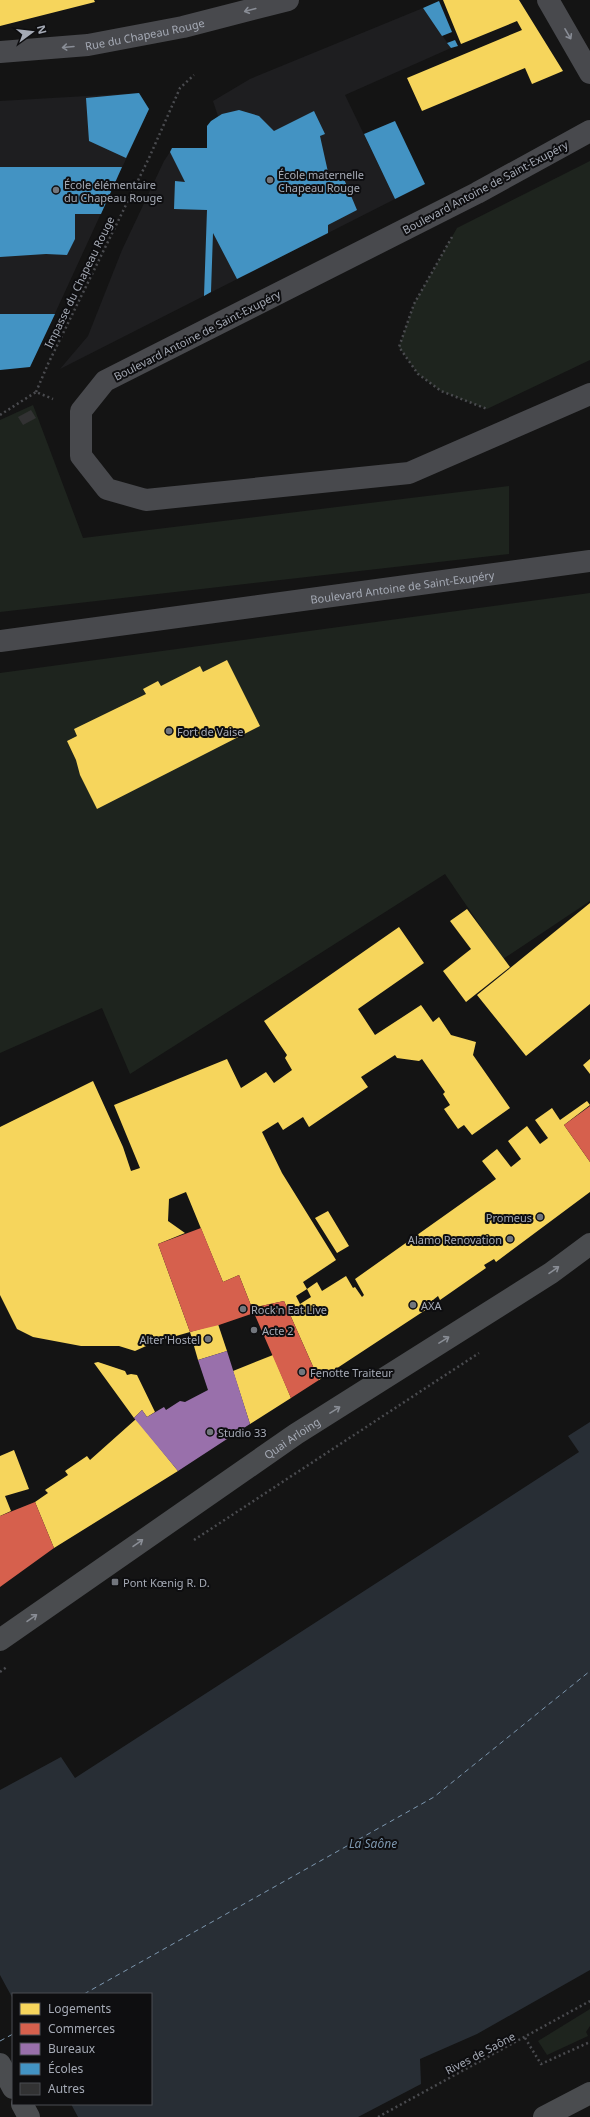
<svg xmlns="http://www.w3.org/2000/svg" width="590" height="2117" font-family="'Noto Sans',sans-serif">
	<style>
		.built { fill: #1e1e20 }
		.green { fill: #1e241e }
		.water { fill: #282e35; fill-rule: evenodd }
		.pier { fill: #141414 }
		.homes { fill: #f6d55c }
		.shops { fill: #d6604d }
		.offices { fill: #9970ab }
		.schools { fill: #4393c3 }
		.lines { fill: none; stroke-linecap: round; stroke-linejoin: round }
		.ferry { stroke: #7d97af; stroke-width: 1; stroke-dasharray: 5 4; stroke-linecap: butt }
		.building { fill: #323233 }
		.path { stroke: #4a4b4f; stroke-width: 2.5; stroke-dasharray: 2 3; stroke-linecap: butt }
		.minor { stroke: #48494d; stroke-width: 22 }
		.major { stroke: #4a4c4f; stroke-width: 22 }
		.oneway { stroke: #898d96 }
		.oneway2 { stroke: #8a8e96 }
		.poi-dot { fill: #72767d; stroke: #0e0e10; stroke-width: 1.5 }
		.labels { text-anchor: middle; dominant-baseline: central; stroke-width: 4; stroke-linejoin: round; paint-order: stroke }
		.street-label { font-size: 11px; fill: #a5aab5; stroke: #0e0e10 }
		.poi-label { font-size: 11px; fill: #a5aab5; stroke: #0e0e10; text-anchor: start }
		.water-label { font-size: 12px; font-style: italic; fill: #7d97af; stroke: #0e0e10 }
	</style>
	<rect width="100%" height="100%" fill="#141414"/>
	<path class="built" d="M 423,8 L 451,48 L 345,95 L 395,199 L 60,369 L 88,336 L 122,250 L 164,161 L 170,152 L 207,148 L 207,126 L 218,116 L 213,101 L 250,79 Z
		M 139,93 L 149,109 L 46,333 L 0,330 L 0,101 Z"/>
	<path class="green" d="M 590,161 L 590,360 L 487,409 L 441,391 L 418,374 L 399,347 L 414,304 L 457,228 Z
		M 33,405 L 83,538 L 509,486 L 509,554 L 0,612 L 0,420 Z
		M 590,593 L 590,901 L 503,959 L 445,874 L 130,1074 L 102,1008 L 0,1053 L 0,673 Z
		M 590,2009 L 590,2026 L 586,2032 L 588,2036 L 547,2055 L 538,2041 Z"/>
	<path class="water" d="M 590,1422 L 590,1970 L 477,2034 L 420,2059 L 421,2084 L 358,2117 L 0,2117 L 0,1790 L 61,1757 L 75,1778 L 579,1452 L 568,1436 ZM 13,1994 L 151,1994 L 151,2104 L 13,2104 Z"/>
	<path class="pier" d="M 0,1975 L 13,1999 L 13,2104 L 71,2104 L 78,2117 L 0,2117 Z"/>
	<path class="homes" d="M 0,0 L 94,0 L 95,2 L 0,26 Z
		M 443,0 L 519,0 L 563,71 L 532,84 L 525,68 L 422,111 L 407,78 L 522,30 L 517,21 L 461,44 Z
		M 227,660 L 260,726 L 97,809 L 80,775 L 76,760 L 67,741 L 77,736 L 74,729 L 146,694 L 143,689 L 158,681 L 161,686 L 200,666 L 203,672 Z
		M 590,903 L 590,1004 L 526,1056 L 477,995 Z
		M 467,909 L 510,967 L 466,1002 L 443,971 L 471,949 L 450,921 Z
		M 399,927 L 424,963 L 358,1009 L 375,1035 L 421,1005 L 433,1022 L 439,1017 L 451,1035 L 476,1042 L 473,1055 L 510,1108 L 472,1135 L 464,1125 L 458,1129 L 444,1109 L 450,1105 L 443,1094 L 445,1092 L 422,1059 L 419,1061 L 397,1058 L 395,1055 L 361,1077 L 368,1087 L 309,1127 L 303,1117 L 283,1130 L 278,1122 L 262,1132 L 282,1173 L 336,1260 L 303,1282 L 307,1289 L 296,1296 L 300,1304 L 311,1297 L 307,1289 L 317,1282 L 322,1291 L 346,1276 L 353,1288 L 355,1287 L 362,1297 L 364,1295 L 355,1279 L 496,1179 L 482,1161 L 497,1149 L 511,1167 L 521,1159 L 508,1141 L 527,1126 L 540,1144 L 548,1138 L 535,1120 L 552,1108 L 560,1120 L 587,1101 L 590,1105 L 564,1125 L 590,1162 L 590,1192 L 496,1262 L 494,1259 L 484,1265 L 486,1268 L 473,1277 L 440,1300 L 438,1296 L 428,1304 L 430,1307 L 319,1380 L 284,1301 L 252,1308 L 239,1275 L 223,1282 L 186,1192 L 169,1199 L 168,1221 L 185,1233 L 158,1244 L 190,1332 L 155,1342 L 135,1351 L 119,1346 L 81,1346 L 33,1337 L 17,1329 L 0,1295 L 0,1127 L 93,1081 L 123,1147 L 131,1171 L 140,1168 L 114,1105 L 227,1059 L 241,1088 L 266,1072 L 274,1083 L 292,1070 L 285,1058 L 287,1055 L 264,1021 Z
		M 590,1059 L 590,1074 L 583,1065 Z
		M 328,1211 L 349,1246 L 337,1253 L 315,1218 Z
		M 218,1324 L 227,1351 L 198,1360 L 190,1332 Z
		M 273,1355 L 291,1398 L 250,1424 L 233,1371 Z
		M 98,1362 L 125,1371 L 127,1375 L 131,1374 L 137,1375 L 155,1412 L 147,1417 L 142,1410 L 134,1418 L 94,1363 Z
		M 136,1419 L 178,1471 L 54,1548 L 35,1502 L 48,1493 L 45,1490 L 68,1475 L 65,1471 L 87,1456 L 90,1460 Z
		M 14,1450 L 29,1489 L 5,1496 L 11,1511 L 0,1516 L 0,1456 Z"/>
	<path class="shops" d="M 590,1106 L 590,1162 L 564,1125 Z
		M 201,1228 L 223,1282 L 239,1275 L 252,1308 L 284,1301 L 319,1380 L 291,1398 L 254,1313 L 219,1325 L 190,1332 L 158,1244 Z
		M 35,1502 L 54,1548 L 0,1587 L 0,1516 Z"/>
	<path class="offices" d="M 227,1351 L 250,1424 L 178,1471 L 134,1418 L 142,1410 L 147,1417 L 164,1407 L 166,1410 L 180,1401 L 185,1402 L 208,1390 L 198,1360 Z"/>
	<path class="schools" d="M 439,1 L 452,32 L 442,36 L 423,8 Z
		M 455,40 L 458,46 L 451,48 L 447,43 Z
		M 139,93 L 149,109 L 126,158 L 89,141 L 86,98 Z
		M 239,110 L 259,116 L 274,131 L 314,111 L 325,134 L 320,136 L 330,181 L 344,179 L 357,210 L 328,225 L 328,233 L 237,279 L 213,233 L 211,292 L 204,296 L 207,210 L 174,209 L 175,181 L 185,182 L 170,152 L 172,148 L 207,148 L 207,126 L 211,121 L 222,114 Z
		M 395,121 L 425,184 L 395,199 L 364,134 Z
		M 0,167 L 122,167 L 101,214 L 75,214 L 75,239 L 67,255 L 46,254 L 0,257 Z
		M 0,314 L 55,314 L 30,367 L 0,370 Z"/>
	<g class="lines">
		<path class="ferry" d="M 84,1994 L 434,1797 L 590,1671
			M 0,2041 L 13,2034"/>
	</g>
	<path class="building" d="M 31,410 L 36,418 L 23,425 L 18,417 Z"/>
	<g class="lines">
		<path class="path" d="M 452,237 L 414,304 L 399,347 L 418,374 L 441,391 L 487,409
			M 36,392 L 48,364 L 149,158 L 180,88 L 194,75
			M 0,415 L 36,392 L 53,399
			M 194,1540 L 479,1353
			M 0,1672 L 8,1666
			M 525,2038 L 541,2064 L 590,2042
			M 378,2117 L 590,2001"/>
		<g class="minor">
			<path d="M 548,0 L 590,73"/>
			<path id="s1" d="M 0,52 L 88,45 L 183,27 L 288,0"/>
			<path d="M 590,131 L 477,193 L 105,381 L 81,411 L 81,456 L 107,489 L 146,500 L 409,473 L 590,394"/>
			<path id="s2" d="M 0,641 L 590,561"/>
		</g>
		<g class="major">
			<path id="s3" d="M 0,1640 L 296,1434 L 551,1273 L 590,1244"/>
			<path d="M 0,2064 L 13,2088"/>
			<path d="M 22,2104 L 29,2117"/>
			<path d="M 544,2117 L 590,2093"/>
		</g>
	</g>
	<defs><path id="oneway-shaft" d="M-6 0H5M1.5-3L5.5 0L1.5 3" fill="none" stroke-width="1.6" stroke-linecap="round" stroke-linejoin="round"/></defs>
	<g class="oneway">
		<use href="#oneway-shaft" transform="translate(250 10) rotate(165)"/>
		<use href="#oneway-shaft" transform="translate(568 34) rotate(60)"/>
		<use href="#oneway-shaft" transform="translate(68 47) rotate(175)"/>
	</g>
	<g class="oneway2">
		<use href="#oneway-shaft" transform="translate(554 1270) rotate(-35)"/>
		<use href="#oneway-shaft" transform="translate(444 1340) rotate(-32)"/>
		<use href="#oneway-shaft" transform="translate(335 1410) rotate(-32)"/>
		<use href="#oneway-shaft" transform="translate(138 1543) rotate(-35)"/>
		<use href="#oneway-shaft" transform="translate(32 1618) rotate(-35)"/>
	</g>
	<g class="poi-dot">
		<circle cx="270" cy="180" r="4"/>
		<circle cx="56" cy="190" r="4"/>
		<circle cx="169" cy="731" r="4"/>
		<circle cx="540" cy="1217" r="4"/>
		<circle cx="510" cy="1239" r="4"/>
		<circle cx="413" cy="1305" r="4"/>
		<circle cx="243" cy="1309" r="4"/>
		<circle cx="254" cy="1330" r="4"/>
		<circle cx="208" cy="1339" r="4"/>
		<circle cx="302" cy="1372" r="4"/>
		<circle cx="210" cy="1432" r="4"/>
		<rect x="111" y="1578" width="8" height="8" rx="2"/>
	</g>
	<g class="labels">
		<g class="street-label">
			<text stroke="none"><textPath href="#s1" startOffset="146">Rue du Chapeau Rouge</textPath></text>
			<text transform="translate(485 187) rotate(-28)">Boulevard Antoine de Saint-Exupéry</text>
			<text transform="translate(79 282) rotate(-64)">Impasse du Chapeau Rouge</text>
			<text transform="translate(197 335) rotate(-27)">Boulevard Antoine de Saint-Exupéry</text>
			<text stroke="none"><textPath href="#s2" startOffset="406">Boulevard Antoine de Saint-Exupéry</textPath></text>
			<text stroke="none"><textPath href="#s3" startOffset="355">Quai Arloing</textPath></text>
			<text transform="translate(480 2053) rotate(-28)">Rives de Saône</text>
		</g>
		<g class="poi-label">
			<text x="278" y="174">École maternelle<tspan x="278" dy="13">Chapeau Rouge</tspan></text>
			<text x="64" y="184">École élémentaire<tspan x="64" dy="13">du Chapeau Rouge</tspan></text>
			<text x="177" y="731">Fort de Vaise</text>
			<text x="532" y="1217" text-anchor="end">Promeus</text>
			<text x="502" y="1239" text-anchor="end">Alamo Renovation</text>
			<text x="421" y="1305">AXA</text>
			<text x="251" y="1309">Rock'n Eat Live</text>
			<text x="262" y="1330">Acte 2</text>
			<text x="200" y="1339" text-anchor="end">Alter'Hostel</text>
			<text x="310" y="1372">Fenotte Traiteur</text>
			<text x="218" y="1432">Studio 33</text>
			<text x="123" y="1582">Pont Kœnig R. D.</text>
		</g>
		<g class="water-label">
			<text x="373" y="1843">La Saône</text>
		</g>
	</g>
	<rect x="12" y="1993" width="140" height="112" fill="#0e0e10" stroke="#4a4c52"/>
	<rect x="20" y="2003" width="20" height="12" fill="#f6d55c" stroke="#4a4c52"/>
	<text x="48" y="2013" font-size="12" fill="#a5aab5">Logements</text>
	<rect x="20" y="2023" width="20" height="12" fill="#d6604d" stroke="#4a4c52"/>
	<text x="48" y="2033" font-size="12" fill="#a5aab5">Commerces</text>
	<rect x="20" y="2043" width="20" height="12" fill="#9970ab" stroke="#4a4c52"/>
	<text x="48" y="2053" font-size="12" fill="#a5aab5">Bureaux</text>
	<rect x="20" y="2063" width="20" height="12" fill="#4393c3" stroke="#4a4c52"/>
	<text x="48" y="2073" font-size="12" fill="#a5aab5">Écoles</text>
	<rect x="20" y="2083" width="20" height="12" fill="#323233" stroke="#4a4c52"/>
	<text x="48" y="2093" font-size="12" fill="#a5aab5">Autres</text>
	<g transform="translate(32 32) rotate(75)" stroke="#0e0e10" stroke-width="3" paint-order="stroke">
	<path d="M0-3L7 15L0 10L-7 15Z" fill="#a5aab5"/>
	<text y="-6" font-size="11" font-weight="bold" text-anchor="middle" fill="#a5aab5">N</text>
	</g>
</svg>
